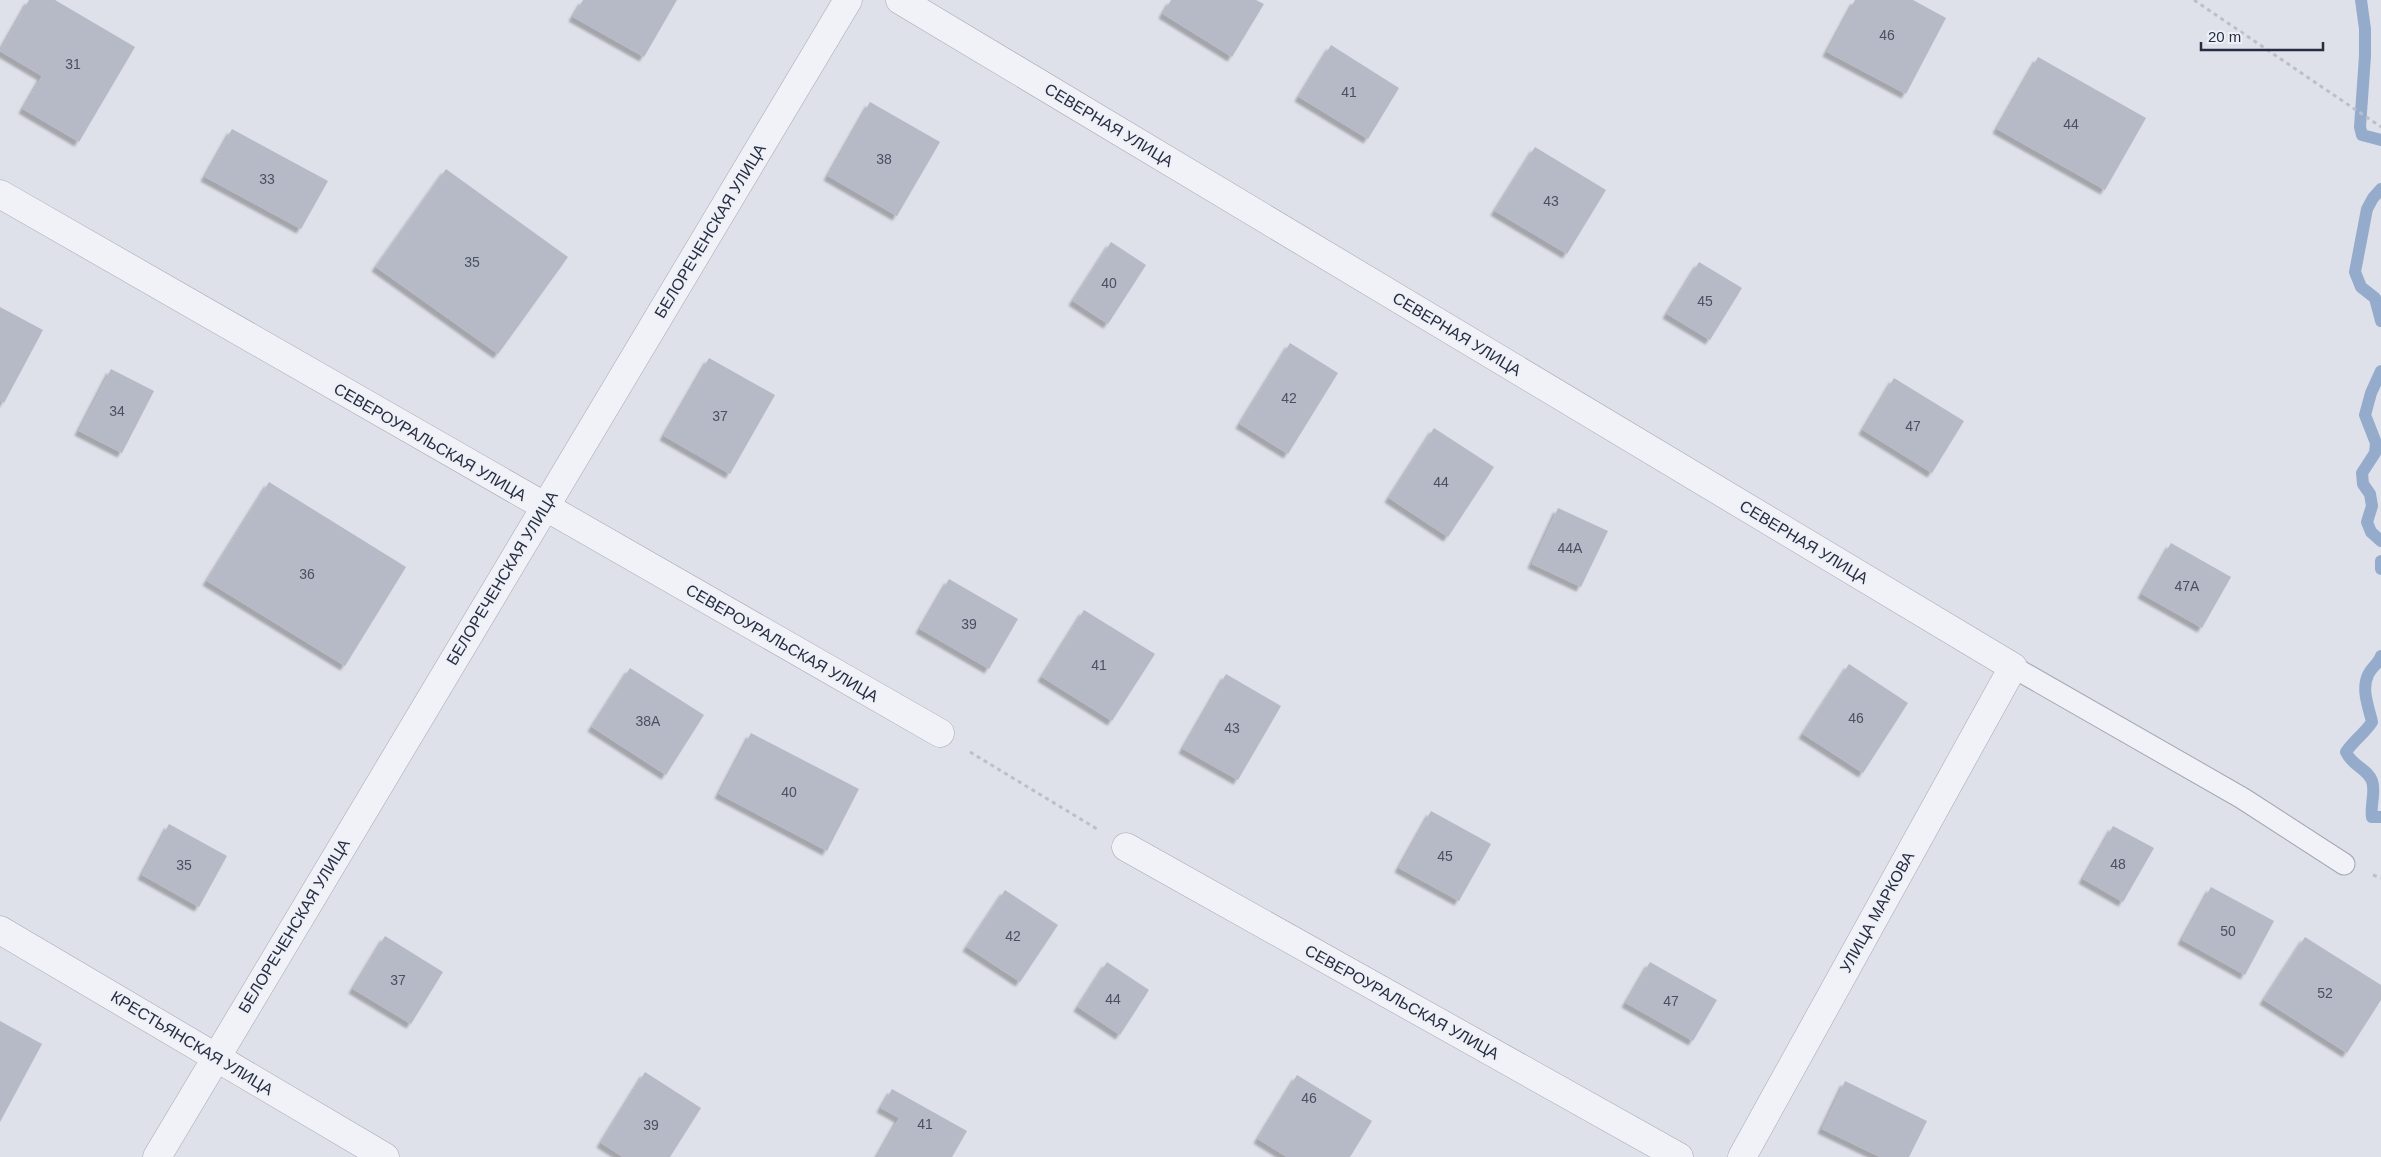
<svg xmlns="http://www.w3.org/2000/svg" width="2381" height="1157" font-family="Arial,sans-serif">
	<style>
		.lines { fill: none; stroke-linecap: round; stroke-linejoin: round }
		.stream { stroke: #95abcc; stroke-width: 12 }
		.building { fill: #b5bac6; filter: url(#shadow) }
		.service-casing { stroke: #a3a7b3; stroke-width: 23 }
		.minor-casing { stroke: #a3a7b3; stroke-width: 29 }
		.path { stroke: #bcbfc8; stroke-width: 3; stroke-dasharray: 4 4; stroke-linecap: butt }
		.service { stroke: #f1f2f7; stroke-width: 21 }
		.minor { stroke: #f1f2f7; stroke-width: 28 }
		.labels { text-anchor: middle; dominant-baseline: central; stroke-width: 4; stroke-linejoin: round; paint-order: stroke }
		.number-label { font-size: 14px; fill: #4a5062 }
		.street-label { font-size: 16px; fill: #262d41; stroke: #edf0f6 }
	</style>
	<defs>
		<filter id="shadow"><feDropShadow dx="-4.5" dy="4.5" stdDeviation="1" flood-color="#0004"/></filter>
	</defs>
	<rect width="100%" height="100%" fill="#dee1e9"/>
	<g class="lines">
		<path class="stream" d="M 2361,0 L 2365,29 L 2365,56 L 2360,127 L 2362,135 L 2381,140
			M 2381,189 L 2373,198 L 2367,209 L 2355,272 L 2361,287 L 2375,298 L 2381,321
			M 2381,371 L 2371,393 L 2365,415 L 2376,443 L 2375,453 L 2362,473 L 2363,484 L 2370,494 L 2372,506 L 2367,522 L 2371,532 L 2381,541
			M 2381,561 L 2381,569
			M 2381,656 C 2378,664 2371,668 2368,675 C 2361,690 2369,708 2372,722 C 2364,734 2354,740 2346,752 C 2352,766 2367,768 2372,781 C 2376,792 2370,805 2372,817 L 2381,817"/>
	</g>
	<path class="building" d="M 29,0 L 55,0 L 135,47 L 79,142 L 23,109 L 42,76 L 0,51 Z
		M 583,0 L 677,0 L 644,57 L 573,17 Z
		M 1171,0 L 1256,0 L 1264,4 L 1232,57 L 1163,14 Z
		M 1855,0 L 1913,0 L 1946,18 L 1906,94 L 1827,52 Z
		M 1331,45 L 1399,88 L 1368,139 L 1299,97 Z
		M 2038,57 L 2146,118 L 2105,190 L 1997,129 Z
		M 870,102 L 940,142 L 897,216 L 828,176 Z
		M 232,129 L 328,181 L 301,229 L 205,177 Z
		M 1535,147 L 1606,190 L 1567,254 L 1495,211 Z
		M 446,169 L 568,257 L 498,354 L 376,267 Z
		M 1111,242 L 1146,265 L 1108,324 L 1073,301 Z
		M 1699,262 L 1742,288 L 1710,340 L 1667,314 Z
		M 0,307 L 43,330 L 4,403 L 0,401 Z
		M 1290,343 L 1338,373 L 1288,454 L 1240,424 Z
		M 709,358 L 775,395 L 730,474 L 664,436 Z
		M 111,369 L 154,391 L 122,453 L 79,431 Z
		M 1894,378 L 1964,421 L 1932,473 L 1863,430 Z
		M 1434,428 L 1494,467 L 1448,537 L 1389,498 Z
		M 269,482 L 406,567 L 345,666 L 207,581 Z
		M 1558,508 L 1608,531 L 1581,587 L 1532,564 Z
		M 2171,543 L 2231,577 L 2202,628 L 2142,594 Z
		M 949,579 L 1018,619 L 989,669 L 920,629 Z
		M 1084,610 L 1155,654 L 1112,721 L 1042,677 Z
		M 1849,664 L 1908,703 L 1863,773 L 1803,734 Z
		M 630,668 L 704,715 L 666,775 L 592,727 Z
		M 1226,674 L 1281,706 L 1238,780 L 1183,749 Z
		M 751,733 L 859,789 L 827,851 L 719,794 Z
		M 1431,811 L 1491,844 L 1459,901 L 1399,868 Z
		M 169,824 L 227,856 L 199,907 L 142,875 Z
		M 2113,826 L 2154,848 L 2123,902 L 2083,879 Z
		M 2211,887 L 2274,921 L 2245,975 L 2182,940 Z
		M 1005,890 L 1058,925 L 1020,982 L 967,947 Z
		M 385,936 L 443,972 L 411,1024 L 353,989 Z
		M 2305,937 L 2381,985 L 2381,1000 L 2347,1053 L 2264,1000 Z
		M 1107,962 L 1149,990 L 1120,1035 L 1078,1007 Z
		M 1650,962 L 1717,1000 L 1693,1041 L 1626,1003 Z
		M 0,1021 L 42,1044 L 0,1122 Z
		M 645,1072 L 701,1108 L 670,1157 L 623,1157 L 601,1143 Z
		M 1297,1075 L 1372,1121 L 1350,1157 L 1287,1157 L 1258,1139 Z
		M 1845,1081 L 1927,1121 L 1909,1157 L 1880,1157 L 1822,1129 Z
		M 892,1089 L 967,1131 L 952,1157 L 877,1157 L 899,1118 L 881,1108 Z"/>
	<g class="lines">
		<g class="service-casing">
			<path id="service" d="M 2013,667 L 2242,798 L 2344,864"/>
		</g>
		<g class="minor-casing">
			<path id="minor" d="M 900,0 L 2013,667 L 1742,1157
				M 0,194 L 940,733
				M 1126,847 L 1679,1157
				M 0,930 L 385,1157
				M 157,1157 L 848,0"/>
		</g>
		<path class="path" d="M 2194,0 L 2381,127
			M 970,752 L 1097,829
			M 2373,875 L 2381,878"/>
		<use href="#service" class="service"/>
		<use href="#minor" class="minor"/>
	</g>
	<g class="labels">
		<g class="number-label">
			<text x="1887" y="35">46</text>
			<text x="73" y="64">31</text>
			<text x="1349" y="92">41</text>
			<text x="2071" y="124">44</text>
			<text x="884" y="159">38</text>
			<text x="267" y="179">33</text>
			<text x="1551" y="201">43</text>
			<text x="472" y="262">35</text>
			<text x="1109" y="283">40</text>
			<text x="1705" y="301">45</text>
			<text x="1289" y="398">42</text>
			<text x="117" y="411">34</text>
			<text x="720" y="416">37</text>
			<text x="1913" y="426">47</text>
			<text x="1441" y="482">44</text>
			<text x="1570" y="548">44А</text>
			<text x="307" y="574">36</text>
			<text x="2187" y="586">47А</text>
			<text x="969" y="624">39</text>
			<text x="1099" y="665">41</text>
			<text x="1856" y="718">46</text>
			<text x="648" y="721">38А</text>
			<text x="1232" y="728">43</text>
			<text x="789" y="792">40</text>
			<text x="1445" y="856">45</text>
			<text x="2118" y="864">48</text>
			<text x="184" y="865">35</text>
			<text x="2228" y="931">50</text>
			<text x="1013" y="936">42</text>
			<text x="398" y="980">37</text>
			<text x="2325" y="993">52</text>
			<text x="1113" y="999">44</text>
			<text x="1671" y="1001">47</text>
			<text x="1309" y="1098">46</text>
			<text x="925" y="1124">41</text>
			<text x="651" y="1125">39</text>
		</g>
		<g class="street-label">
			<text transform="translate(1109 125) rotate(31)">СЕВЕРНАЯ УЛИЦА</text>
			<text transform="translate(710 231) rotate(-59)">БЕЛОРЕЧЕНСКАЯ УЛИЦА</text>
			<text transform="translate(1457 334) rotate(31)">СЕВЕРНАЯ УЛИЦА</text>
			<text transform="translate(430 442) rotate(30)">СЕВЕРОУРАЛЬСКАЯ УЛИЦА</text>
			<text transform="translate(1804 542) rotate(31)">СЕВЕРНАЯ УЛИЦА</text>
			<text transform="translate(502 578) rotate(-59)">БЕЛОРЕЧЕНСКАЯ УЛИЦА</text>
			<text transform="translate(782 643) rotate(30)">СЕВЕРОУРАЛЬСКАЯ УЛИЦА</text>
			<text transform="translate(1877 912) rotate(-61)">УЛИЦА МАРКОВА</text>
			<text transform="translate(294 926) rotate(-59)">БЕЛОРЕЧЕНСКАЯ УЛИЦА</text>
			<text transform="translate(1402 1002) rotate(29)">СЕВЕРОУРАЛЬСКАЯ УЛИЦА</text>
			<text transform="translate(192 1043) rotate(31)">КРЕСТЬЯНСКАЯ УЛИЦА</text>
		</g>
	</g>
	<path d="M2201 42v8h122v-8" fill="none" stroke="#262d41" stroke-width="2.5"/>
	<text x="2208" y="42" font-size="15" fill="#262d41" stroke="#edf0f6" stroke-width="4" paint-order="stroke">20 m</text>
</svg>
